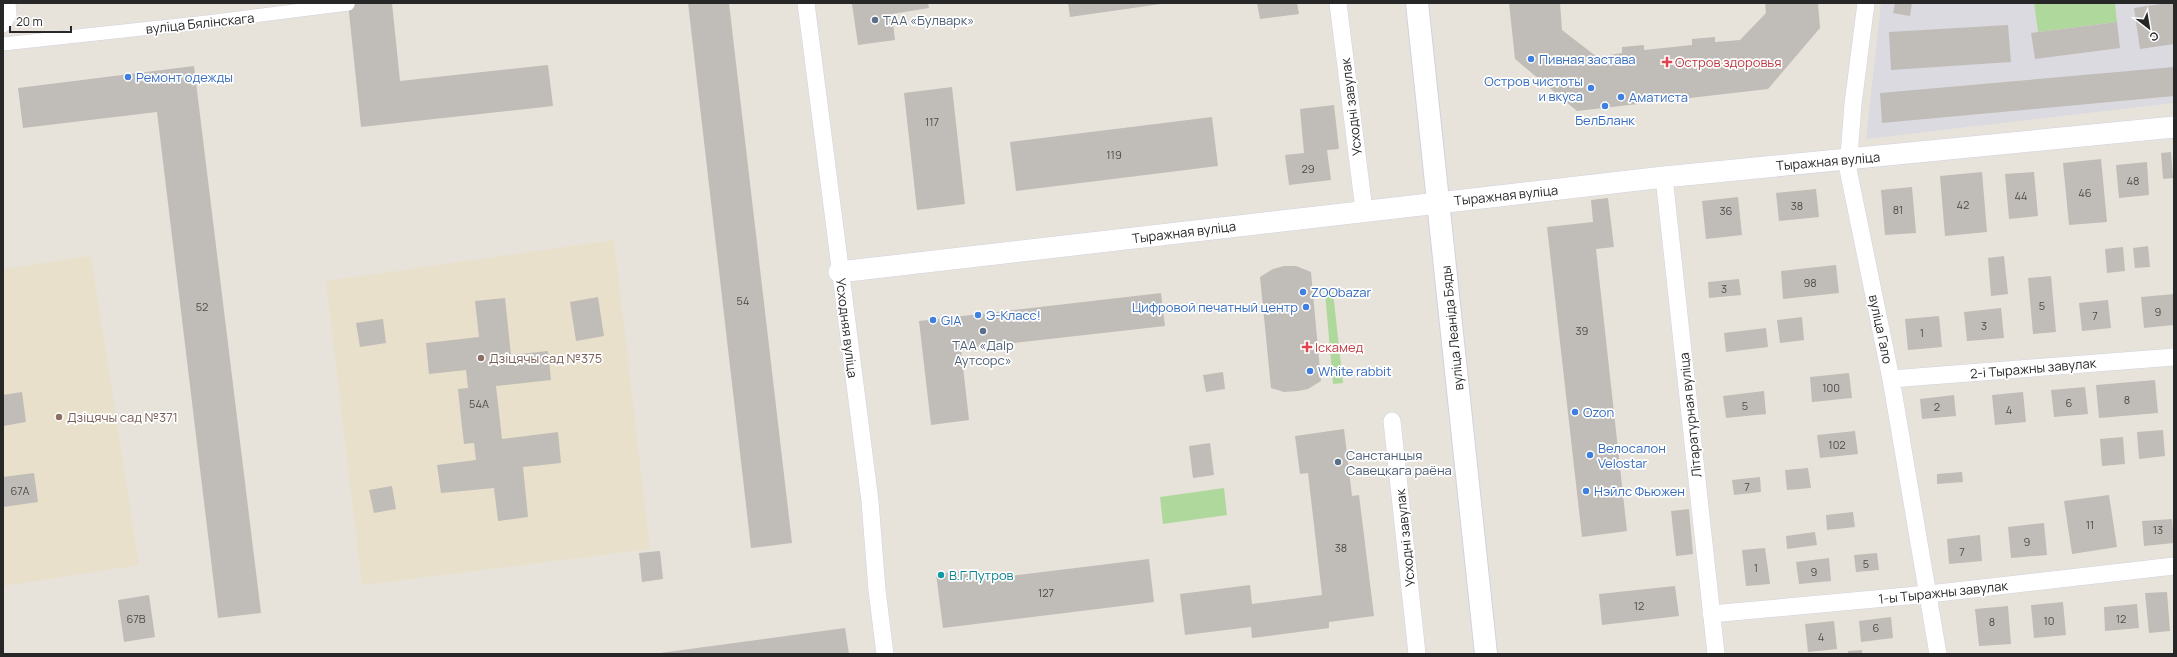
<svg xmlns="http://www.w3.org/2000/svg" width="2177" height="657" font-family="Manrope,sans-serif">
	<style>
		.industrial { fill: #dcdae1 }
		.education { fill: #e8e0cb }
		.green { fill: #afd99c }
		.building { fill: #c0bcb7 }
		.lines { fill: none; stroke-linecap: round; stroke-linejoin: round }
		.pedestrian-tunnel { stroke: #c1bdb6; stroke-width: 13; stroke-dasharray: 13 6; stroke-linecap: butt }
		.pedestrian-casing { stroke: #d0d2df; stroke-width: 14 }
		.minor-casing { stroke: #d0d2df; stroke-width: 18 }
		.tertiary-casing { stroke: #d0d2df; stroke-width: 22 }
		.secondary-casing { stroke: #d0d2df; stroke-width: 24 }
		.pedestrian { stroke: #fff; stroke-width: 13 }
		.minor { stroke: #fff; stroke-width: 17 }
		.tertiary { stroke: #fff; stroke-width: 21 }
		.secondary { stroke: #fff; stroke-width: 22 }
		.service-dot { fill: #5c6f8a; stroke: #fff; stroke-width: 1.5 }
		.shop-dot { fill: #3f7fe0; stroke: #fff; stroke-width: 1.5 }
		.health-dot { fill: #e0444e; stroke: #fff; stroke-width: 1.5 }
		.education-dot { fill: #8d6e63; stroke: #fff; stroke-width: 1.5 }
		.culture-dot { fill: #0f9aa8; stroke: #fff; stroke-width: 1.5 }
		.labels { text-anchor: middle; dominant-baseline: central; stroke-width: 3.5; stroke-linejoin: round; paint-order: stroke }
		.number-label { font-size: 11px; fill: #4d4c4b }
		.service-label { font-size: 13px; fill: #4e5e75; stroke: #fff; text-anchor: start }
		.street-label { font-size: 13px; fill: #272727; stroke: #fff }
		.shop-label { font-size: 13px; fill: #366cbe; stroke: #fff; text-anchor: start }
		.health-label { font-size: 13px; fill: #be3a42; stroke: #fff; text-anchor: start }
		.education-label { font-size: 13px; fill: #785e54; stroke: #fff; text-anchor: start }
		.culture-label { font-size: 13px; fill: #0d838f; stroke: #fff; text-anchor: start }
	</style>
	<rect width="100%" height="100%" fill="#e8e3da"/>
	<path class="industrial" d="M 1881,3 L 2034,3 L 2038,32 L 2117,22 L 2115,3 L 2174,3 L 2174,103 L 1866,139 Z"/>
	<path class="education" d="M 614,240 L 650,549 L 362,585 L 326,281 Z
		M 91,256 L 139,565 L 3,586 L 3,269 Z"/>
	<path class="green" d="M 2034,3 L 2115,3 L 2117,22 L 2038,32 Z
		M 1333,292 L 1343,383 L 1333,384 L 1325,293 Z
		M 1224,488 L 1227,515 L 1163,524 L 1160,497 Z"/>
	<path class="building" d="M 348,3 L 392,3 L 400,81 L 548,65 L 553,106 L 361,127 Z
		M 688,3 L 729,3 L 792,543 L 751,548 Z
		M 860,3 L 928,3 L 929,8 L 892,14 L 895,40 L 858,45 L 852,4 Z
		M 1068,3 L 1161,3 L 1161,4 L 1070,17 Z
		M 1257,3 L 1297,3 L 1299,14 L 1260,19 Z
		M 1509,3 L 1560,3 L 1562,30 L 1597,57 L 1622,53 L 1622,47 L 1644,45 L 1644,50 L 1692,45 L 1692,39 L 1715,37 L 1715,42 L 1740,40 L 1766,13 L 1765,3 L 1818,3 L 1820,28 L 1768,89 L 1577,111 L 1515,59 Z
		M 1895,3 L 1912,3 L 1910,16 L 1893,13 Z
		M 2167,3 L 2174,3 L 2174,44 L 2140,49 L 2134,8 Z
		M 2117,22 L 2120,48 L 2035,59 L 2031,33 Z
		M 2008,25 L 2011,62 L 1891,70 L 1889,32 Z
		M 194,66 L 261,613 L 218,618 L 157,112 L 23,128 L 18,88 Z
		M 2174,67 L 2174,96 L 1882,123 L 1880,93 Z
		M 952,87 L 965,204 L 917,210 L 904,93 Z
		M 1334,105 L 1339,149 L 1327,150 L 1331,180 L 1289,185 L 1285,155 L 1304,153 L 1300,109 Z
		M 1212,117 L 1218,166 L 1016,191 L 1010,142 Z
		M 2171,152 L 2173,178 L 2163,179 L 2161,153 Z
		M 2101,159 L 2107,222 L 2069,225 L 2063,163 Z
		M 2147,162 L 2149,195 L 2119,198 L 2116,165 Z
		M 1982,172 L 1987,232 L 1945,236 L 1940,176 Z
		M 2034,172 L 2038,216 L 2009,219 L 2005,174 Z
		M 1912,187 L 1916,233 L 1885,235 L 1881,190 Z
		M 1816,189 L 1819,217 L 1779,221 L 1776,193 Z
		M 1738,197 L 1742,235 L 1706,239 L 1702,201 Z
		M 1608,198 L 1614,247 L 1596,249 L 1627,531 L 1582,537 L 1547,227 L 1593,222 L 1591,200 Z
		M 2148,246 L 2150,267 L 2135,268 L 2133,248 Z
		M 2123,247 L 2125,271 L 2107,273 L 2105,249 Z
		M 2004,256 L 2008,294 L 1991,296 L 1988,258 Z
		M 1836,265 L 1839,293 L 1783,299 L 1781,271 Z
		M 1284,266 L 1296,266 L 1311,272 L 1321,381 L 1308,389 L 1298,391 L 1284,392 L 1271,388 L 1260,277 L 1273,269 Z
		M 2051,276 L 2056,332 L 2033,334 L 2028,278 Z
		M 1739,279 L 1741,295 L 1709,298 L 1708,282 Z
		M 1161,293 L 1165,326 L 961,349 L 969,420 L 931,425 L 919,321 Z
		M 2174,294 L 2174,325 L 2144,328 L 2141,297 Z
		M 598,297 L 604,336 L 576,341 L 570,302 Z
		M 505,298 L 511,355 L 548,351 L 551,380 L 496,386 L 502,439 L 558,432 L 561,463 L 523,467 L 528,517 L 498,521 L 494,488 L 441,493 L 437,465 L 476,460 L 474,443 L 464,444 L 461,418 L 458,389 L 468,388 L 466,370 L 429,374 L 426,343 L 479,337 L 475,301 Z
		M 2108,300 L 2111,328 L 2082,331 L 2079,303 Z
		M 2001,308 L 2004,338 L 1967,341 L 1964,312 Z
		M 1939,316 L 1942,347 L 1908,350 L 1905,319 Z
		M 1802,317 L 1804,340 L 1780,343 L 1777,320 Z
		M 383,319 L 386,343 L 360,347 L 356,323 Z
		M 1766,328 L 1768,347 L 1726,352 L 1724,333 Z
		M 1223,372 L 1225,389 L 1206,392 L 1203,375 Z
		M 1849,373 L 1852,398 L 1812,402 L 1810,377 Z
		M 2155,380 L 2158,413 L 2099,418 L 2096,385 Z
		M 2085,387 L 2088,414 L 2054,417 L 2051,390 Z
		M 1764,391 L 1766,414 L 1726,418 L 1723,396 Z
		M 22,392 L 26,422 L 3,426 L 3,395 Z
		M 2023,392 L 2026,422 L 1995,425 L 1992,395 Z
		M 1954,395 L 1956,416 L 1922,419 L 1920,399 Z
		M 1344,429 L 1352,496 L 1359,495 L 1374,616 L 1329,622 L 1329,628 L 1252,638 L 1251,627 L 1185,635 L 1180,594 L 1250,585 L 1252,604 L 1322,595 L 1308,473 L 1300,474 L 1295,436 Z
		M 2163,430 L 2165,456 L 2139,459 L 2137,432 Z
		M 1855,431 L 1858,454 L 1820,458 L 1817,435 Z
		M 2123,437 L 2125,464 L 2102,466 L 2100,439 Z
		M 1210,443 L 1214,475 L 1193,478 L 1189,446 Z
		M 1808,468 L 1811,488 L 1787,490 L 1785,470 Z
		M 1962,472 L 1963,482 L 1937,484 L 1937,474 Z
		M 34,473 L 38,502 L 3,507 L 3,477 Z
		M 1760,477 L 1761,492 L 1734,495 L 1732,480 Z
		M 392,486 L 396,509 L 374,513 L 369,490 Z
		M 2109,495 L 2117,547 L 2072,554 L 2064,501 Z
		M 1689,509 L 1693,554 L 1676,556 L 1671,511 Z
		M 1853,512 L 1855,527 L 1827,530 L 1826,515 Z
		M 2172,519 L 2174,543 L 2144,546 L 2142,521 Z
		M 2044,523 L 2047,555 L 2011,558 L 2008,527 Z
		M 1815,532 L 1817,545 L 1787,549 L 1786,536 Z
		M 1980,535 L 1982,561 L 1949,564 L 1947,539 Z
		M 1765,548 L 1770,584 L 1746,586 L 1742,550 Z
		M 660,551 L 663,579 L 642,582 L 639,553 Z
		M 1877,553 L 1879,570 L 1856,572 L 1854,555 Z
		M 1829,558 L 1831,581 L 1799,584 L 1796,562 Z
		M 1149,559 L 1154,602 L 943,628 L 936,574 L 968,570 L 969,581 Z
		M 1675,586 L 1679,616 L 1602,625 L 1599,594 Z
		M 2167,592 L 2170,631 L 2149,633 L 2145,593 Z
		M 149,595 L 155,637 L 124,642 L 118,600 Z
		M 2063,602 L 2066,635 L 2034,638 L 2031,605 Z
		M 2137,604 L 2139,628 L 2105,631 L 2104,607 Z
		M 2008,606 L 2011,644 L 1979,646 L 1975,609 Z
		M 1891,617 L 1893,638 L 1861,642 L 1859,621 Z
		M 1834,621 L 1837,649 L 1808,652 L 1805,624 Z
		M 845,628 L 849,654 L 660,654 L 660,653 Z
		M 1862,650 L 1862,654 L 1848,654 L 1848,651 Z"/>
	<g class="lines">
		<path class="pedestrian-tunnel" d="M 348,4 L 362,3"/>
		<g class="pedestrian-casing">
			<path id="pedestrian" d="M 3,44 L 207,22 L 348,4"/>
		</g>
		<g class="minor-casing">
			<path id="minor" d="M 806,3 L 870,501 L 877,590 L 885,654
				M 1338,3 L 1364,210
				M 1866,3 L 1853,104 L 1848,169 L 1891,379 L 1938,654
				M 3,24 L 8,14 L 7,3
				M 1664,177 L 1716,654
				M 1891,379 L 2174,357
				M 1392,421 L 1417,654
				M 1711,614 L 1929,594 L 2174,566"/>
		</g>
		<g class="tertiary-casing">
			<path id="tertiary" d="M 839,272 L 1664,177 L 2174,127"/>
		</g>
		<g class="secondary-casing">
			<path id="secondary" d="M 1417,3 L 1486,654"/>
		</g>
		<use href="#pedestrian" class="pedestrian"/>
		<use href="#minor" class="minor"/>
		<use href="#tertiary" class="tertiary"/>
		<use href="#secondary" class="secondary"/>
	</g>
	<g class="service-dot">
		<circle cx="875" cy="20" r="4"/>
		<circle cx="983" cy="331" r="4"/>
		<circle cx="1338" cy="462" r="4"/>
	</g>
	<g class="shop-dot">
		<circle cx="1531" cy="59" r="4"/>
		<circle cx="128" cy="77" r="4"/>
		<circle cx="1591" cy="88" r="4"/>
		<circle cx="1621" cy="97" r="4"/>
		<circle cx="1605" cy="106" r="4"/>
		<circle cx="1303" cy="292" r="4"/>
		<circle cx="1306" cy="307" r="4"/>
		<circle cx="978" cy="315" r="4"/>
		<circle cx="933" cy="320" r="4"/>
		<circle cx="1310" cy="371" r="4"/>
		<circle cx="1575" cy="412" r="4"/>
		<circle cx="1590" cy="455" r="4"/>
		<circle cx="1586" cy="491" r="4"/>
	</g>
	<g class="health-dot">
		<path d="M1665 56h4v4h4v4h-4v4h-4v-4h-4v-4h4z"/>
		<path d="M1305 341h4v4h4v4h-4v4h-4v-4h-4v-4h4z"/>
	</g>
	<g class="education-dot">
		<circle cx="481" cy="358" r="4"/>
		<circle cx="59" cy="417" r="4"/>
	</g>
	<circle class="culture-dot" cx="941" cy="575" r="4"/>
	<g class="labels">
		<g class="number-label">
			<text x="932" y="121">117</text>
			<text x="1114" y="154">119</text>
			<text x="1308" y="168">29</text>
			<text x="2133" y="180">48</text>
			<text x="2085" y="192">46</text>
			<text x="2021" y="195">44</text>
			<text x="1963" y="204">42</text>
			<text x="1797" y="205">38</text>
			<text x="1898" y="209">81</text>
			<text x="1726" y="210">36</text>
			<text x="1810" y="282">98</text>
			<text x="1724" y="288">3</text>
			<text x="743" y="300">54</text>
			<text x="2042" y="305">5</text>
			<text x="202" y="306">52</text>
			<text x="2158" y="311">9</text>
			<text x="2095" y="315">7</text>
			<text x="1984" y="325">3</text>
			<text x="1582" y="330">39</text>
			<text x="1922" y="332">1</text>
			<text x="1831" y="387">100</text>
			<text x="2127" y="399">8</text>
			<text x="2069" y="402">6</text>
			<text x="479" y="403">54А</text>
			<text x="1745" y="405">5</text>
			<text x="1937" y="406">2</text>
			<text x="2009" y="409">4</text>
			<text x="1837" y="444">102</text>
			<text x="1747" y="486">7</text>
			<text x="20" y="490">67А</text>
			<text x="2090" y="524">11</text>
			<text x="2158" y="529">13</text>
			<text x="2027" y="541">9</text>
			<text x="1341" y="547">38</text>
			<text x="1962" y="551">7</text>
			<text x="1866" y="563">5</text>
			<text x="1756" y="567">1</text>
			<text x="1814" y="571">9</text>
			<text x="1046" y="592">127</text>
			<text x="1639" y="605">12</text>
			<text x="136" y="618">67В</text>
			<text x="2121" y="618">12</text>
			<text x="2049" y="620">10</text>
			<text x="1992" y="621">8</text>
			<text x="1876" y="627">6</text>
			<text x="1821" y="636">4</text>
		</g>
		<g class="service-label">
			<text x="883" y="20">ТАА «Булварк»</text>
			<text x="983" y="345" text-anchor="middle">ТАА «ДаІр<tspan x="983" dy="15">Аутсорс»</tspan></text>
			<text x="1346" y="455">Санстанцыя<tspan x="1346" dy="15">Савецкага раёна</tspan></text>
		</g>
		<g class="street-label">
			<text transform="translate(200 23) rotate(-6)">вуліца Бялінскага</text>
			<text transform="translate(1351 107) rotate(-97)">Усходні завулак</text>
			<text transform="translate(1828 161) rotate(-5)">Тыражная вуліца</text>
			<text transform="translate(1506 195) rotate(-6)">Тыражная вуліца</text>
			<text transform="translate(1184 232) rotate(-7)">Тыражная вуліца</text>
			<text transform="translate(847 328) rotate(83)">Усходняя вуліца</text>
			<text transform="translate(1452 328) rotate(-96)">вуліца Леаніда Бяды</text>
			<text transform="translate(1881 329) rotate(78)">вуліца Гало</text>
			<text transform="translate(2033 368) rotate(-5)">2-і Тыражны завулак</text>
			<text transform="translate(1690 415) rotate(-96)">Літаратурная вуліца</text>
			<text transform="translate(1405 538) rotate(-96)">Усходні завулак</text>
			<text transform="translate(1943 592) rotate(-6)">1-ы Тыражны завулак</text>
		</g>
		<g class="shop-label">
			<text x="1539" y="59">Пивная застава</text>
			<text x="136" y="77">Ремонт одежды</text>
			<text x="1583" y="81" text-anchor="end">Остров чистоты<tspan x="1583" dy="15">и вкуса</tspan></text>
			<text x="1629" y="97">Аматиста</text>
			<text x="1605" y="120" text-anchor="middle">БелБланк</text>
			<text x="1311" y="292">ZOObazar</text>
			<text x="1298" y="307" text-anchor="end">Цифровой печатный центр</text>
			<text x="986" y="315">Э-Класс!</text>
			<text x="941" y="320">GIA</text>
			<text x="1318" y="371">White rabbit</text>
			<text x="1583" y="412">Ozon</text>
			<text x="1598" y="448">Велосалон<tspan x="1598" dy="15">Velostar</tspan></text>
			<text x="1594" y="491">Нэйлс Фьюжен</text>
		</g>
		<g class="health-label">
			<text x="1675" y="62">Остров здоровья</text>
			<text x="1315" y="347">Іскамед</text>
		</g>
		<g class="education-label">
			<text x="489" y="358">Дзіцячы сад №375</text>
			<text x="67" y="417">Дзіцячы сад №371</text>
		</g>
		<g class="culture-label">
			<text x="949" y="575">В.Г.Путров</text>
		</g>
	</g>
	<rect width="2177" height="657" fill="none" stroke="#272727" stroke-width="8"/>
	<g transform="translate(2149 28) rotate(149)" stroke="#ffffff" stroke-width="3" paint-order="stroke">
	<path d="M0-3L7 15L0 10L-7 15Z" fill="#272727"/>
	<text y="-6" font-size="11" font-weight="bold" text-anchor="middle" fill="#272727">С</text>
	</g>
	<path d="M10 26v6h61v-6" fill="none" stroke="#272727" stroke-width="2"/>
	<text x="16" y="26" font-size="12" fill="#272727" stroke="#ffffff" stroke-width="3" paint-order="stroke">20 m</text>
</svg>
